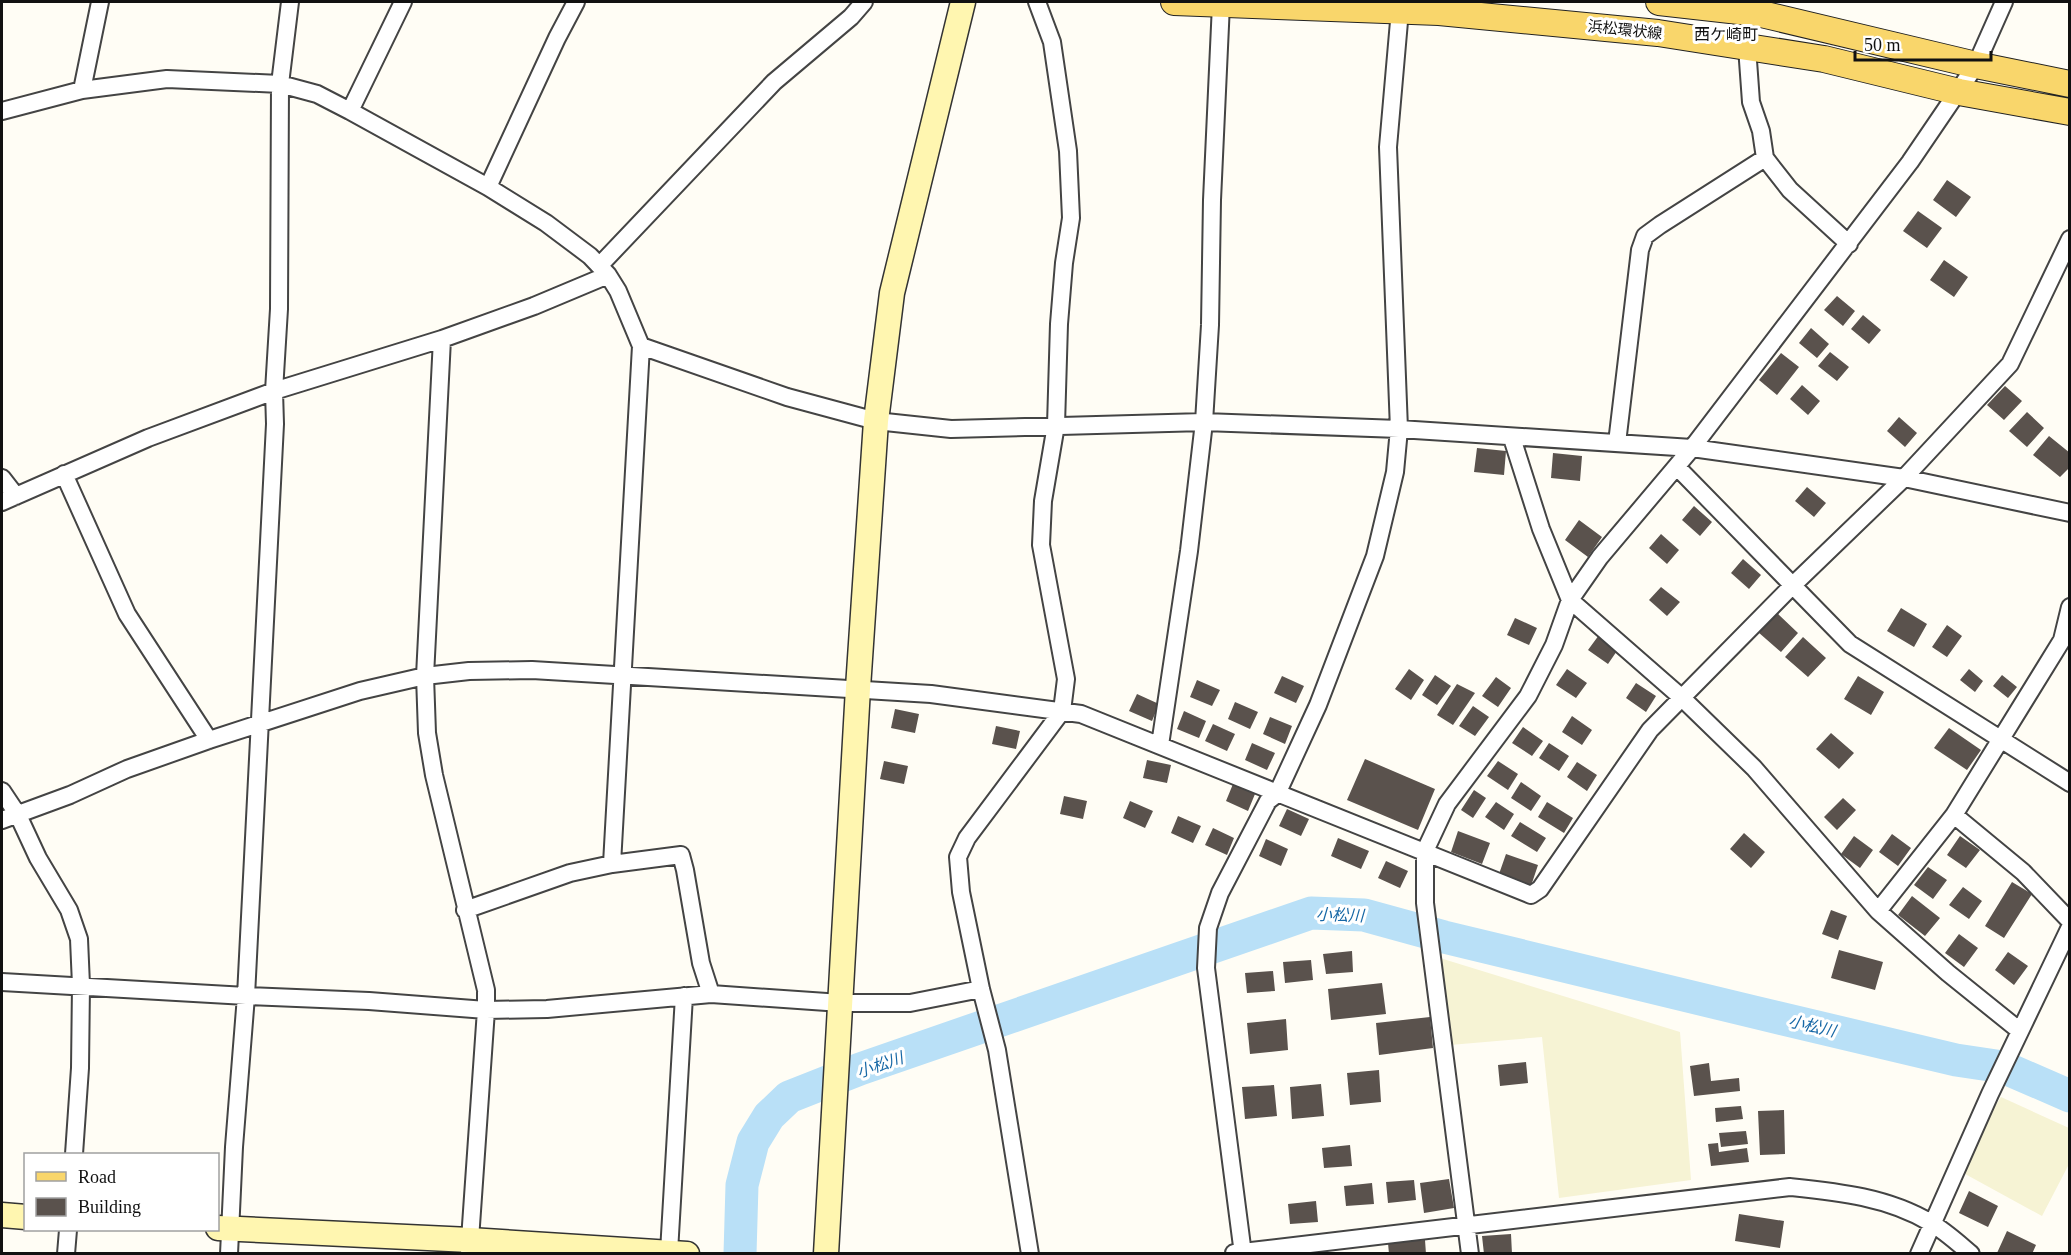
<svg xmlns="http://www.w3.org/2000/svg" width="2071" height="1255" font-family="'Times New Roman','Noto Sans JP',serif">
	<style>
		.farmland { fill: #f6f3d4 }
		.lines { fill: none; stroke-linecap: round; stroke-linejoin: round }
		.river { stroke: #b9e0f7; stroke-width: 33 }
		.building { fill: #5a524d }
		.street-casing { stroke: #444; stroke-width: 20 }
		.secondary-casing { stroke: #333; stroke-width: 27 }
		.primary-casing { stroke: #222; stroke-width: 28 }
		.street { stroke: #fff; stroke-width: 16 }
		.secondary { stroke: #fff6b0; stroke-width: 24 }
		.primary { stroke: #f9d66b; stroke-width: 26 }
		.labels { text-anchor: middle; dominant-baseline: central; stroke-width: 6; stroke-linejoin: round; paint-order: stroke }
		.street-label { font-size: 15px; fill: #111; stroke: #fff }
		.neighbourhood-label { font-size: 16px; fill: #111; stroke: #fff }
		.water-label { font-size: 16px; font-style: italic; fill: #1768a6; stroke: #fff }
	</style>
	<rect width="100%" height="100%" fill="#fffdf5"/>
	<path class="farmland" d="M 1440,958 L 1680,1032 L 1691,1180 L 1559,1198 L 1542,1037 L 1450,1045 Z
		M 2001,1097 L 2069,1128 L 2069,1167 L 2068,1166 L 2042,1216 L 1956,1169 Z"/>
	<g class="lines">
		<path class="river" d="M 740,1254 L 742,1185 L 753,1142 L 769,1116 L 789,1097 L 860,1069 L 1311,913 L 1364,915 L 1444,937 L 1754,1012 L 1956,1060 L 2003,1067 L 2070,1096"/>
	</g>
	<path class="building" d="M 1947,180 L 1971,197 L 1956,217 L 1933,200 Z
		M 1918,211 L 1942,228 L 1927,248 L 1903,231 Z
		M 1944,260 L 1968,277 L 1954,297 L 1930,280 Z
		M 1837,296 L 1855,311 L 1843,326 L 1824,310 Z
		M 1863,315 L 1881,330 L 1869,344 L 1851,329 Z
		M 1811,328 L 1829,344 L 1817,358 L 1799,343 Z
		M 1830,352 L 1849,367 L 1837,381 L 1818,366 Z
		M 1781,353 L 1799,367 L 1777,395 L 1759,380 Z
		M 1802,385 L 1820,401 L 1808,415 L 1790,399 Z
		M 2005,386 L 2022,401 L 2004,420 L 1987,405 Z
		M 2027,412 L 2044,428 L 2027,447 L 2009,431 Z
		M 1899,417 L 1917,433 L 1905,447 L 1887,431 Z
		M 2049,436 L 2070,453 L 2070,467 L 2060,477 L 2033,455 Z
		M 1477,448 L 1506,451 L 1504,475 L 1474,472 Z
		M 1553,453 L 1582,456 L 1580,481 L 1551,478 Z
		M 1807,487 L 1826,503 L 1814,517 L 1795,501 Z
		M 1694,506 L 1712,522 L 1700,536 L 1682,520 Z
		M 1579,520 L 1602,537 L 1588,557 L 1565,540 Z
		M 1661,534 L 1679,550 L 1667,564 L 1649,548 Z
		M 1743,559 L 1761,575 L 1749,589 L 1731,573 Z
		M 1661,587 L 1680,602 L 1667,616 L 1649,600 Z
		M 1901,608 L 1927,624 L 1914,647 L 1887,631 Z
		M 1776,612 L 1798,633 L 1781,652 L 1758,632 Z
		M 1515,618 L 1537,628 L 1529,645 L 1507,635 Z
		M 1947,625 L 1962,636 L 1947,657 L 1932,647 Z
		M 1599,635 L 1619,648 L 1608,664 L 1588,650 Z
		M 1803,637 L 1826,658 L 1808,677 L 1785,657 Z
		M 1409,669 L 1424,680 L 1411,700 L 1395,689 Z
		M 1567,669 L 1587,683 L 1576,698 L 1556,685 Z
		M 1969,669 L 1983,681 L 1975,692 L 1960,680 Z
		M 1435,675 L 1451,686 L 1437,705 L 1422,695 Z
		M 2002,675 L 2017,687 L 2008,698 L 1993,686 Z
		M 1282,676 L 1304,686 L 1296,703 L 1274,693 Z
		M 1858,676 L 1884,692 L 1871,715 L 1844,699 Z
		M 1496,677 L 1511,688 L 1498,707 L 1482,696 Z
		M 1197,680 L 1220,690 L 1212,706 L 1190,697 Z
		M 1636,683 L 1656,696 L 1646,712 L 1626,698 Z
		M 1457,684 L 1475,693 L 1453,725 L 1437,715 Z
		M 1137,694 L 1159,704 L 1152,721 L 1129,711 Z
		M 1235,702 L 1258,712 L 1250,729 L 1228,719 Z
		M 1473,706 L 1489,717 L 1475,736 L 1459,726 Z
		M 895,709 L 919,714 L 915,733 L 891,728 Z
		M 1184,711 L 1206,721 L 1199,738 L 1177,729 Z
		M 1572,716 L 1592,730 L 1582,745 L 1562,732 Z
		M 1270,717 L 1292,726 L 1285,744 L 1263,734 Z
		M 1213,724 L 1235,734 L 1227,751 L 1205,741 Z
		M 996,726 L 1020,731 L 1016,749 L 992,744 Z
		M 1523,727 L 1543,741 L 1532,756 L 1512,743 Z
		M 1949,728 L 1981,750 L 1967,770 L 1934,748 Z
		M 1831,733 L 1854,753 L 1839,769 L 1816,749 Z
		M 1252,743 L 1275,753 L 1267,770 L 1245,760 Z
		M 1549,743 L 1569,756 L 1559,771 L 1539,758 Z
		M 1365,759 L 1435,789 L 1418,830 L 1347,800 Z
		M 1147,760 L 1171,765 L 1167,783 L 1143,778 Z
		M 884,761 L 908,766 L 904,784 L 880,779 Z
		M 1498,761 L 1518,774 L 1508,790 L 1487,776 Z
		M 1577,762 L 1597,775 L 1587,791 L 1567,777 Z
		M 1521,782 L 1541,796 L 1531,811 L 1511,798 Z
		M 1233,784 L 1255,794 L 1248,811 L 1226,801 Z
		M 1474,790 L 1486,798 L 1473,818 L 1461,810 Z
		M 1064,796 L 1087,801 L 1083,819 L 1060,814 Z
		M 1843,798 L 1856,810 L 1837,830 L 1824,817 Z
		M 1130,801 L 1153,811 L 1145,828 L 1123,818 Z
		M 1496,802 L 1514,814 L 1504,830 L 1485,817 Z
		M 1547,802 L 1573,818 L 1564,833 L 1538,817 Z
		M 1287,809 L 1309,819 L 1301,836 L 1279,826 Z
		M 1178,816 L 1201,826 L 1193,843 L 1171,833 Z
		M 1520,822 L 1546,838 L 1537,852 L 1511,836 Z
		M 1213,828 L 1234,838 L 1227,855 L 1205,845 Z
		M 1458,831 L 1490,843 L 1482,864 L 1451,852 Z
		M 1744,833 L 1765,852 L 1751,868 L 1730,849 Z
		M 1892,834 L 1911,848 L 1898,866 L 1879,852 Z
		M 1854,836 L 1873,850 L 1860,868 L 1841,854 Z
		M 1960,836 L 1980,850 L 1966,868 L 1947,855 Z
		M 1338,838 L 1369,851 L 1361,869 L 1331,856 Z
		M 1266,839 L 1288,849 L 1281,866 L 1259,856 Z
		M 1506,854 L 1538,865 L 1531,886 L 1499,874 Z
		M 1386,861 L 1408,871 L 1400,888 L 1378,878 Z
		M 1928,867 L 1947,880 L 1933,899 L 1914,885 Z
		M 2012,882 L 2032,894 L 2004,938 L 1985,926 Z
		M 1963,887 L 1982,901 L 1969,919 L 1949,905 Z
		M 1912,896 L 1940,918 L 1925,936 L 1898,915 Z
		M 1831,910 L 1847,916 L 1838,940 L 1822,934 Z
		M 1959,934 L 1978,948 L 1964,967 L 1945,953 Z
		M 1839,950 L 1883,962 L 1875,990 L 1831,978 Z
		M 1352,951 L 1353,972 L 1326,974 L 1323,954 Z
		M 2008,952 L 2028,966 L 2014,985 L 1995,970 Z
		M 1311,960 L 1313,980 L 1285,983 L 1283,962 Z
		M 1273,971 L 1275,991 L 1247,993 L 1245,973 Z
		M 1382,983 L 1386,1014 L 1331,1020 L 1328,989 Z
		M 1430,1017 L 1433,1048 L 1379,1055 L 1376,1023 Z
		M 1286,1019 L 1288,1050 L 1250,1054 L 1247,1023 Z
		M 1526,1062 L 1528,1083 L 1500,1086 L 1498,1065 Z
		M 1709,1063 L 1711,1081 L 1739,1078 L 1740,1091 L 1694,1096 L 1690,1066 Z
		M 1379,1070 L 1381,1102 L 1350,1105 L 1347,1073 Z
		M 1321,1084 L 1324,1116 L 1292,1119 L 1290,1087 Z
		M 1274,1085 L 1277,1116 L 1245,1119 L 1242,1087 Z
		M 1741,1106 L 1743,1119 L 1716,1122 L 1715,1108 Z
		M 1784,1110 L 1785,1154 L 1760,1155 L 1758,1111 Z
		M 1746,1131 L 1748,1144 L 1721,1147 L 1719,1133 Z
		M 1718,1143 L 1719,1152 L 1747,1148 L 1749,1162 L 1711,1166 L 1708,1144 Z
		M 1350,1145 L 1352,1166 L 1324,1168 L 1322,1148 Z
		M 1449,1179 L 1454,1208 L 1424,1213 L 1420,1183 Z
		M 1414,1180 L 1416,1200 L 1388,1203 L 1386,1182 Z
		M 1372,1183 L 1374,1204 L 1346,1206 L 1344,1186 Z
		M 1969,1191 L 1998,1206 L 1988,1227 L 1959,1213 Z
		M 1316,1201 L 1318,1222 L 1290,1224 L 1288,1204 Z
		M 1739,1214 L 1784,1221 L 1780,1248 L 1735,1241 Z
		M 2007,1231 L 2036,1245 L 2032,1254 L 1997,1253 Z
		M 1511,1234 L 1512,1254 L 1484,1254 L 1482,1236 Z
		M 1425,1240 L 1426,1254 L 1389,1254 L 1388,1243 Z"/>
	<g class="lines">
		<g class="street-casing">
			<path id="street" d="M 290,2 L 280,84 L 317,94 L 350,111 L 488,187 L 546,223 L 590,256 L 608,275 L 618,291 L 641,346 L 787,397 L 876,421 L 951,429 L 1204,422 L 1399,429 L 1692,448 L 1904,478 L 2070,513
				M 1747,47 L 1751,102 L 1761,131 L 1765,158 L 1790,190 L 1849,244
				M 82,90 L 100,2
				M 2,111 L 82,90 L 167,79 L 280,84 L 279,309 L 274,391 L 275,424 L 246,996 L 234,1147 L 229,1254
				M 350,111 L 403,2
				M 488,187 L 557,38 L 576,2
				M 600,265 L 774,82 L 851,17 L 864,2
				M 442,339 L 425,676 L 427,733 L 434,775 L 486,990 L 486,1010 L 469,1254
				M 1512,438 L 1541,529 L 1570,600 L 1681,697 L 1754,768 L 1878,911 L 1954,815 L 2023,872 L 2070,921
				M 1617,443 L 1640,250 L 1645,236 L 1660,225 L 1765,158
				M 1677,467 L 1850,644 L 2070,783
				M 64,474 L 127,614 L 209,740
				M 2,478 L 16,496
				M 2,502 L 148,438 L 274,391 L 442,339 L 534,306 L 608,275
				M 1160,745 L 1189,551 L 1204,422 L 1210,325 L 1212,200 L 1221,4
				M 2,791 L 18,815 L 38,858 L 69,910 L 79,939 L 81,985 L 80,1068 L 74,1154
				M 1954,815 L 2062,640 L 2070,607
				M 2,820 L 70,795 L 127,769 L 209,740 L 360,691 L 425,676 L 469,671 L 532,670 L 931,694 L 1081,714 L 1531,895 L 1540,889 L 1650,730 L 1792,586 L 1904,478 L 2010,364 L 2070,239
				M 612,864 L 641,346
				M 465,910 L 570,873 L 612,864 L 681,855 L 685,870 L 701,963 L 711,994
				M 1878,911 L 1948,973 L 2020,1031
				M 2,982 L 246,996 L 369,1001 L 486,1010 L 547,1009 L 711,994 L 841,1003 L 910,1003 L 981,989
				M 669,1252 L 684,996
				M 1234,1253 L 1790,1187 C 1838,1192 1888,1197 1931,1223 C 1945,1231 1958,1243 1971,1254
				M 66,1254 L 68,1230
				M 1030,1254 L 997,1050 L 981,989 L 961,892 L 958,857 L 967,838 L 1062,711 L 1066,679 L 1041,545 L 1043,501 L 1056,425 L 1059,324 L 1064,263 L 1071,218 L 1068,151 L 1052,42 L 1037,2
				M 1243,1254 L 1206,968 L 1208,928 L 1220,893 L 1268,801 L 1277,794 L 1318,705 L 1375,556 L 1395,472 L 1399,429 L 1388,147 L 1400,10
				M 1470,1254 L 1425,903 L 1425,851 L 1447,804 L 1528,696 L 1554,645 L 1570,600 L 1600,557 L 1692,448 L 1910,162 L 1976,65 L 2004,2
				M 1919,1254 L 1990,1094 L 2070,927"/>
		</g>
		<g class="secondary-casing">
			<path id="secondary" d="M 2,1215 L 26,1217
				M 218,1228 L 470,1240 L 687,1254
				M 826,1254 L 858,688 L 876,421 L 892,293 L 963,2"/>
		</g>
		<g class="primary-casing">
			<path id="primary" d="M 1174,2 L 1439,12 L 1658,33 L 1824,59 L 1959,92 L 2070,112
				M 1659,2 L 1757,13 L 1976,65 L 2070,84"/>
		</g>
		<use href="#street" class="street"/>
		<use href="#secondary" class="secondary"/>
		<use href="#primary" class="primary"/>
	</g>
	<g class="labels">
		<g class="street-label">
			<text transform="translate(1625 30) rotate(6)">浜松環状線</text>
		</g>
		<g class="neighbourhood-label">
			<text x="1726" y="34">西ケ崎町</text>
		</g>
		<g class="water-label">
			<text transform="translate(1340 915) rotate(2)">小松川</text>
			<text transform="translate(1812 1026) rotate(13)">小松川</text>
			<text transform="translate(880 1065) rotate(-19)">小松川</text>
		</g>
	</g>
	<rect width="2071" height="1255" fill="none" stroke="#111111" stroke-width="6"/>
	<rect x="24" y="1153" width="195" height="78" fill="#ffffff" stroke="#a0a0a0" stroke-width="1.5"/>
	<rect x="36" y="1172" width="30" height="9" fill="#f9d66b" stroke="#a0a0a0" stroke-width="1.5"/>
	<text x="78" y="1183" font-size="18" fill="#111111">Road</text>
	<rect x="36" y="1198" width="30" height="18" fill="#5a524d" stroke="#a0a0a0" stroke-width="1.5"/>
	<text x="78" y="1213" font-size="18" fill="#111111">Building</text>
	<path d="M1855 51v9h136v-9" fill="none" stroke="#111111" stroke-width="3"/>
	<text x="1864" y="51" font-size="18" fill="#111111" stroke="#ffffff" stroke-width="4.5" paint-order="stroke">50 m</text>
</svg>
